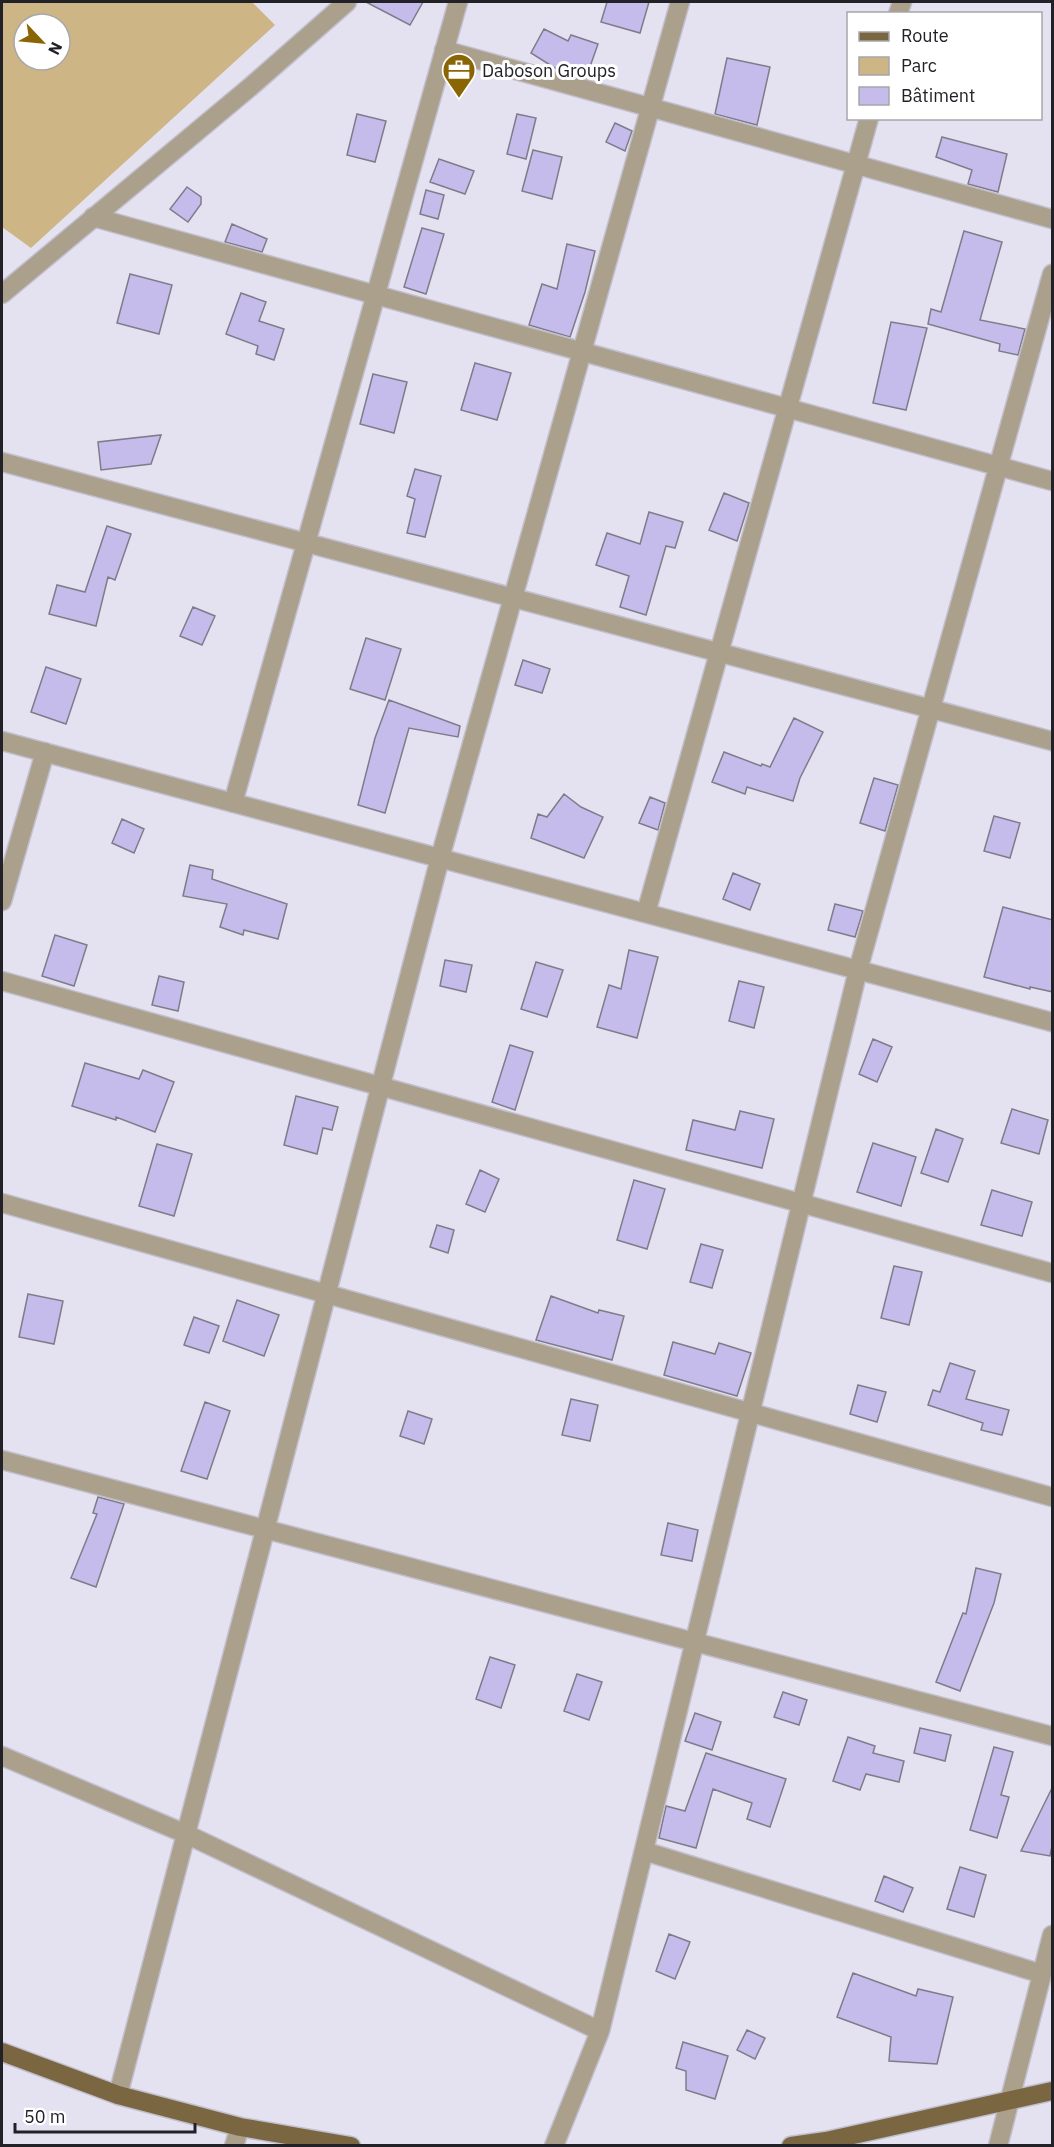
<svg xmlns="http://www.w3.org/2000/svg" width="1054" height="2147" font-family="'IBM Plex Sans',sans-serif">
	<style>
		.green { fill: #cdb586; fill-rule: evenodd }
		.building { fill: #c5bcec; stroke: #7f7c8a; stroke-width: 1.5 }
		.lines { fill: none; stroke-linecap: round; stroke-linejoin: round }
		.minor-casing { stroke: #c1bfcd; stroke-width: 21 }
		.major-casing { stroke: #c1bfcd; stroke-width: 21 }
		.minor { stroke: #aba08c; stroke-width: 18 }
		.major { stroke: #7a6742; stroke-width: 18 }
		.labels { text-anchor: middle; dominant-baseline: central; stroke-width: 6; stroke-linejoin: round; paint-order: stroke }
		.poi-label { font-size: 18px; fill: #222127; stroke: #fff; text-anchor: start }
	</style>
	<rect width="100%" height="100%" fill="#e4e2f1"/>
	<path class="green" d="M 2,2 L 252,2 L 275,25 L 31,248 L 2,227 ZM 24,24 L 60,24 L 60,60 L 24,60 Z"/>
	<path class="building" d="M 366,2 L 423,2 L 410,25 Z
		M 607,2 L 649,2 L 640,33 L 601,22 Z
		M 544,29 L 568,41 L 571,35 L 598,44 L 586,78 L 558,70 L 531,53 Z
		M 727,58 L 770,67 L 757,125 L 715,114 Z
		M 357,114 L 386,121 L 375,162 L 347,155 Z
		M 517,114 L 536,118 L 526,159 L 507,154 Z
		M 615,123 L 632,131 L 625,151 L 606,142 Z
		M 942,137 L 1007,154 L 998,192 L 968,184 L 972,170 L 936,157 Z
		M 533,150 L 562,157 L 552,199 L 522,191 Z
		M 439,159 L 474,171 L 465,194 L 430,182 Z
		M 187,187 L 201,197 L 201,204 L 188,222 L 170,209 Z
		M 426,190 L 444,195 L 438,219 L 420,214 Z
		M 232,224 L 267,239 L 262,252 L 225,242 Z
		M 422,228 L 444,234 L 426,294 L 404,287 Z
		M 964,231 L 1002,242 L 980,320 L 1025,329 L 1018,355 L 999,351 L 1000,344 L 928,324 L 931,309 L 941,312 Z
		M 567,244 L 595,251 L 585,292 L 570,337 L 529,325 L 542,284 L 557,289 Z
		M 130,274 L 172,285 L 159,334 L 117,323 Z
		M 241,293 L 266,302 L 259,321 L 284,329 L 274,360 L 256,354 L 258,346 L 226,334 Z
		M 891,322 L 927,328 L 906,410 L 873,403 Z
		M 475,363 L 511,373 L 497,420 L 461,410 Z
		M 373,374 L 407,382 L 394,433 L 360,424 Z
		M 161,435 L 151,464 L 101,470 L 98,442 Z
		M 415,469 L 441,476 L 425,537 L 407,533 L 415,499 L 407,496 Z
		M 724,493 L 749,503 L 737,541 L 709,530 Z
		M 649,512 L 683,522 L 675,548 L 666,546 L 646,615 L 620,607 L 629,576 L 596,565 L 607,533 L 640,544 Z
		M 107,526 L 131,534 L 115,580 L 108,577 L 96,626 L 49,614 L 57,585 L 85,592 Z
		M 193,607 L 215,616 L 202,645 L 180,636 Z
		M 366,638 L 401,649 L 385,700 L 350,689 Z
		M 523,660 L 550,669 L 542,693 L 515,685 Z
		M 46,667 L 81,679 L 66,724 L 31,712 Z
		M 389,700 L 460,726 L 458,737 L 409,728 L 385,813 L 358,805 L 375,738 Z
		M 794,718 L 823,732 L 800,778 L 793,801 L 747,787 L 745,794 L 712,782 L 724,752 L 761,766 L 762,764 L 770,767 Z
		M 874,778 L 898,785 L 885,831 L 860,823 Z
		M 564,794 L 581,807 L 603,817 L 584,858 L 531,838 L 538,814 L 547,817 Z
		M 650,797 L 665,803 L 658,830 L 639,823 Z
		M 994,816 L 1020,823 L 1010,858 L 984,851 Z
		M 122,819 L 144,829 L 134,853 L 112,843 Z
		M 190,865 L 213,870 L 212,879 L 287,904 L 278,939 L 244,930 L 243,935 L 220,927 L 227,904 L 183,896 Z
		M 733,873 L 760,884 L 750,910 L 723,899 Z
		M 835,904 L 863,911 L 855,937 L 828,930 Z
		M 1003,907 L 1053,920 L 1053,992 L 1030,987 L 1030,989 L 984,977 Z
		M 55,935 L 87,945 L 74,986 L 42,976 Z
		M 629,950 L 658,957 L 637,1038 L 597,1027 L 609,985 L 621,989 Z
		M 445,960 L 472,965 L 466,992 L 440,986 Z
		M 536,962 L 563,970 L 547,1017 L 521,1009 Z
		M 159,976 L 184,982 L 178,1011 L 152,1005 Z
		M 739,981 L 764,987 L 754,1028 L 729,1021 Z
		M 873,1039 L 892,1047 L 877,1082 L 859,1074 Z
		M 510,1045 L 533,1052 L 515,1110 L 492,1102 Z
		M 85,1063 L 139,1079 L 143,1070 L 174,1082 L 155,1132 L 116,1117 L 116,1120 L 72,1106 Z
		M 296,1096 L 338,1107 L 332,1130 L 323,1128 L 317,1154 L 284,1145 Z
		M 1012,1109 L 1048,1120 L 1039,1154 L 1001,1143 Z
		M 740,1111 L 774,1119 L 762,1168 L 686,1150 L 693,1120 L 735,1130 Z
		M 936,1129 L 963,1139 L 948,1182 L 921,1173 Z
		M 873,1143 L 916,1157 L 901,1206 L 857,1192 Z
		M 157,1144 L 192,1154 L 174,1216 L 139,1206 Z
		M 480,1170 L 499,1179 L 485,1212 L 466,1204 Z
		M 634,1180 L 665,1189 L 647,1249 L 617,1240 Z
		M 992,1190 L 1032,1202 L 1022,1236 L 981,1225 Z
		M 437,1225 L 454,1230 L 448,1253 L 430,1247 Z
		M 701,1244 L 723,1250 L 712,1288 L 690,1282 Z
		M 894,1266 L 922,1272 L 909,1325 L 881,1318 Z
		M 28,1294 L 63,1301 L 54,1344 L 19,1337 Z
		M 551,1296 L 598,1313 L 599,1310 L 624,1316 L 612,1360 L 536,1340 Z
		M 237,1300 L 279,1315 L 264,1356 L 223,1341 Z
		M 194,1317 L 219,1326 L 209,1353 L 184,1345 Z
		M 673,1342 L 715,1354 L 719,1343 L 751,1353 L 737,1396 L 664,1375 Z
		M 950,1363 L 975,1371 L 966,1399 L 1009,1410 L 1002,1435 L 981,1430 L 983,1423 L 928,1405 L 933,1390 L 940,1392 Z
		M 858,1385 L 886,1392 L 877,1422 L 850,1414 Z
		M 571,1399 L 598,1405 L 590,1441 L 562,1435 Z
		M 205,1402 L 230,1411 L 207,1479 L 181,1471 Z
		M 408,1411 L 432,1419 L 424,1444 L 400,1436 Z
		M 98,1497 L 124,1504 L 96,1587 L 71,1578 L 97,1514 L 93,1513 Z
		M 668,1523 L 698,1530 L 692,1561 L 661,1555 Z
		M 976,1568 L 1001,1574 L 994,1603 L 960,1691 L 936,1682 L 963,1613 L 966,1614 Z
		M 490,1657 L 515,1665 L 501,1708 L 476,1699 Z
		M 577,1674 L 602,1682 L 589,1720 L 564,1711 Z
		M 783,1692 L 807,1700 L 799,1725 L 774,1717 Z
		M 695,1713 L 721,1722 L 712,1750 L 685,1741 Z
		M 920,1728 L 951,1735 L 945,1761 L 914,1753 Z
		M 848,1737 L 875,1746 L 873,1753 L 904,1761 L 899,1782 L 866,1774 L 860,1790 L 833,1781 Z
		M 994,1747 L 1013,1752 L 1001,1795 L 1009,1797 L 997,1838 L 970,1830 Z
		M 706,1753 L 786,1779 L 770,1827 L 747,1819 L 752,1803 L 713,1789 L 696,1848 L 659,1838 L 666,1806 L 685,1811 Z
		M 1053,1786 L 1053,1841 L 1050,1856 L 1021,1851 Z
		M 960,1867 L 986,1875 L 974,1917 L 947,1909 Z
		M 884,1876 L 913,1888 L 903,1912 L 875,1901 Z
		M 669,1934 L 690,1942 L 675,1979 L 656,1971 Z
		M 853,1973 L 916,1996 L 918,1989 L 953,1997 L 937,2064 L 889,2061 L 891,2037 L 837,2017 Z
		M 747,2030 L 765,2038 L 755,2059 L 737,2050 Z
		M 683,2042 L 728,2056 L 715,2099 L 686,2090 L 686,2071 L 676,2068 Z"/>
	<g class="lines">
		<g class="minor-casing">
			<path id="minor" d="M 898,14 L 902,2
				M 444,50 L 1052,219
				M 93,217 L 1052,481
				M 2,294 L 249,88 L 347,2
				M 2,462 L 1052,741
				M 2,741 L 1052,1022
				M 233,803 L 458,2
				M 2,901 L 45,752
				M 646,913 L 869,118
				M 2,981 L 1052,1273
				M 2,1203 L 1052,1497
				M 2,1460 L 1052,1736
				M 2,1756 L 186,1834 L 600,2031
				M 644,1851 L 1042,1974
				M 118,2095 L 440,858 L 680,2
				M 234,2146 L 240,2127
				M 554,2146 L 600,2031 L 858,970 L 1052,274
				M 998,2146 L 1052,1935"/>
		</g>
		<g class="major-casing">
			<path id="major" d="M 2,2052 L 118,2095 L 240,2127 L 351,2146
				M 791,2146 L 826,2141 L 1052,2091"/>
		</g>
		<use href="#minor" class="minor"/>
		<use href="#major" class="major"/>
	</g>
	<defs>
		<g id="office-pin" transform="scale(1.725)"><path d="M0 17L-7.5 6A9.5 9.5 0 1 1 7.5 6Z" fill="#8a6503" stroke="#fff"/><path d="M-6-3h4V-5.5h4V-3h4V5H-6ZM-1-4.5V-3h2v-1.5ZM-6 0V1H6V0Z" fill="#fff"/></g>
	</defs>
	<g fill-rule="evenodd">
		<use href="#office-pin" x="459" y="70"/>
	</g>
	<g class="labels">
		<g class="poi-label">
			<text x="482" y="70">Daboson Groups</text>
		</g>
	</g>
	<rect width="1054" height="2147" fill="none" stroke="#222127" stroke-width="6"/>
	<rect x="847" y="12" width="195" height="108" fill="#ffffff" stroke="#a7a6a9" stroke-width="1.5"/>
	<rect x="859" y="32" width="30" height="9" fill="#7a6742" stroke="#a7a6a9" stroke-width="1.5"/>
	<text x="901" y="42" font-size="18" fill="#222127">Route</text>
	<rect x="859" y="57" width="30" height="18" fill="#cdb586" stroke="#a7a6a9" stroke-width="1.5"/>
	<text x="901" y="72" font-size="18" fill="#222127">Parc</text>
	<rect x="859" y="87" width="30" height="18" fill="#c5bcec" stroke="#a7a6a9" stroke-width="1.5"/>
	<text x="901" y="102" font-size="18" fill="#222127">Bâtiment</text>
	<g transform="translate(42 42) rotate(116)"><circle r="28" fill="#ffffff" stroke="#a7a6a9" stroke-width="1.5"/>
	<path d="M0-4.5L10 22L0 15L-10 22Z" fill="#8a6503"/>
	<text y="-9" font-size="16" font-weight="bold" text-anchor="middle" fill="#222127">N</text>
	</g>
	<path d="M15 2123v9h180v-9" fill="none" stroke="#222127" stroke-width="3"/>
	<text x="24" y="2123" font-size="18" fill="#222127" stroke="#ffffff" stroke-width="4.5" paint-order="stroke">50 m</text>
</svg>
